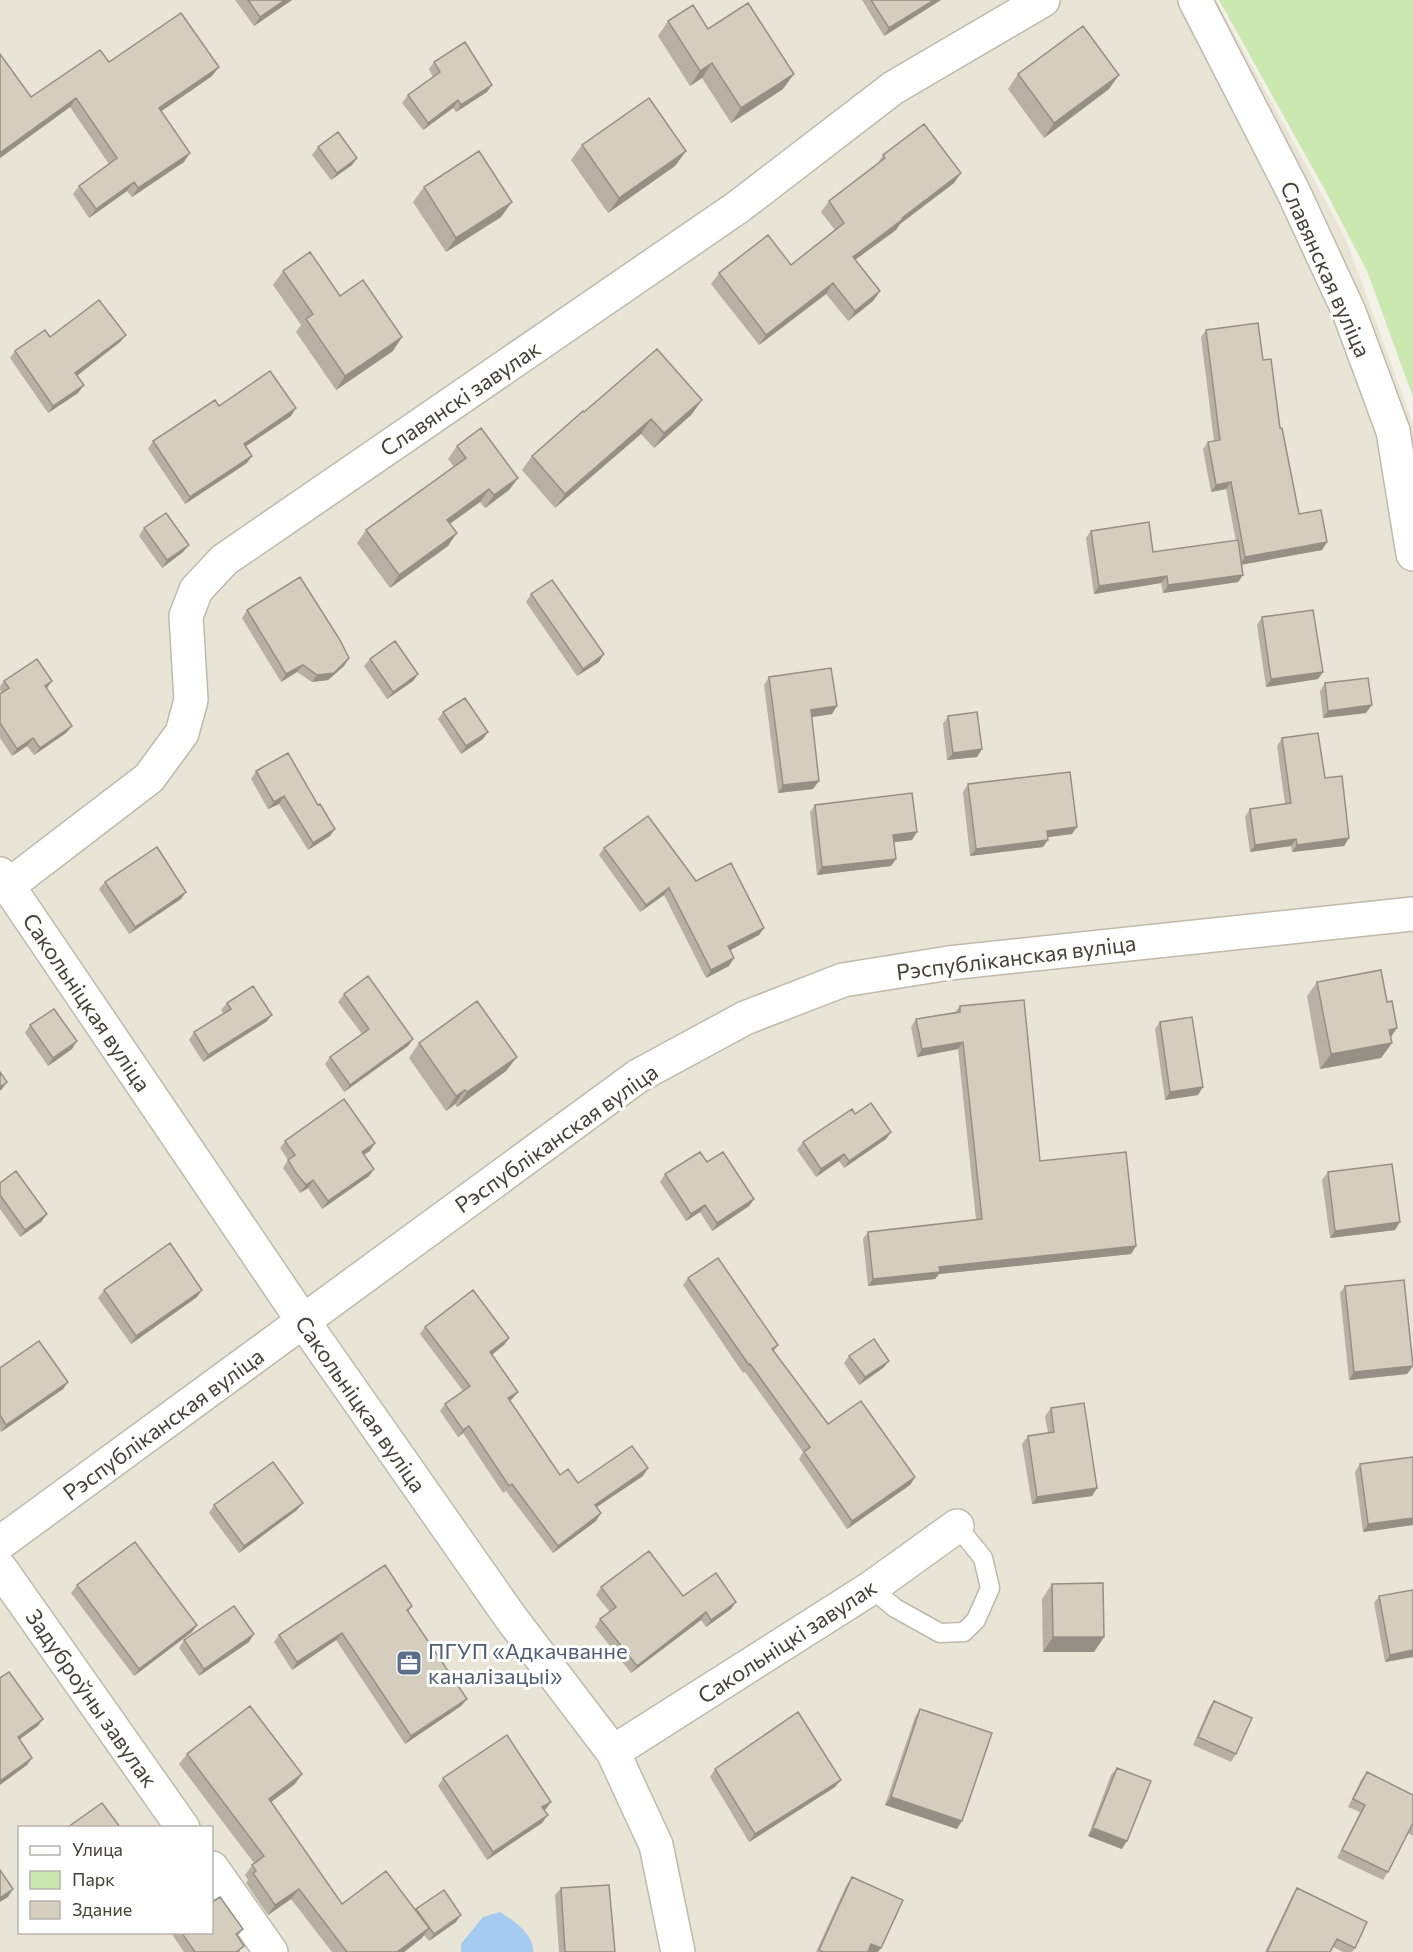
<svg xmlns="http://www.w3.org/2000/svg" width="1413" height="1952" font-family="Commissioner,sans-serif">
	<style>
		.residential { fill: #e8e4d6; fill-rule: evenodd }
		.green { fill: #cbe8b1 }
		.water { fill: #a5cbf0 }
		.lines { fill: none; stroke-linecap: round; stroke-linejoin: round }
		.lane-casing { stroke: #bfbaab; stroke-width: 21 }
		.street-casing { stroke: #bfbaab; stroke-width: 36 }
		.lane { stroke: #fff; stroke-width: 18 }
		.street { stroke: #fff; stroke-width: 33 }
		.wall { fill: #b7b1a3 }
		.shaded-wall { fill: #959085 }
		.building { fill: #d5cebe; stroke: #959085; stroke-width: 1.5 }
		.labels { text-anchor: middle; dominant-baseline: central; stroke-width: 6; stroke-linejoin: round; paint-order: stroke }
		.street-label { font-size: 22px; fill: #474237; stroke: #fff }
		.service-label { font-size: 22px; fill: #4e5e75; stroke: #fff; text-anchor: start }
	</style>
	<rect width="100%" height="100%" fill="#f4f1e8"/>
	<path class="residential" d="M 0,0 L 1216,0 L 1345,237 L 1411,418 L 1413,427 L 1413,1952 L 0,1952 ZM 20,1828 L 212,1828 L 212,1932 L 20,1932 Z"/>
	<path class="green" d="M 1219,0 L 1413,0 L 1413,397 L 1367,271 L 1326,192 Z"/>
	<path class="water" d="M 500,1912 C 514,1921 534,1934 533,1952 L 461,1952 L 461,1944 L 483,1917 Z"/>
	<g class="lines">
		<g class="lane-casing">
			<path id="lane" d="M 871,1588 L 895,1608 L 940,1633 L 964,1632 L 976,1620 L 990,1588 L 983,1558 L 957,1526"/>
		</g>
		<g class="street-casing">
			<path id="street" d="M 1195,0 L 1293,191 L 1349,312 L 1393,431 L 1413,554
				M 0,874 L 303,1321 L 511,1618 L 613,1752 L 656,1845 L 678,1952
				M 8,886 L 149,778 L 182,733 L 191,700 L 186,616 L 196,590 L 224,560 L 738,207 L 893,88 L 1043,0
				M 0,1543 L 638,1076 L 745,1018 L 843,980 L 949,963 L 1413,914
				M 0,1568 L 183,1828
				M 613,1752 L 871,1588 L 957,1526
				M 212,1868 L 271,1952"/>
		</g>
		<use href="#lane" class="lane"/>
		<use href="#street" class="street"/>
	</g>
	<path class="wall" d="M 235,0 L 292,0 L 254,26 Z
		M 862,0 L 941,0 L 884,36 Z
		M 668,21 L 708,29 L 783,89 L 731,123 L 702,78 L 690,86 L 658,36 Z
		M 0,54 L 31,97 L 109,62 L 212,76 L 161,111 L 184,162 L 132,197 L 127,191 L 89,218 L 73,194 L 79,186 L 109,164 L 70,107 L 0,158 Z
		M 434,62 L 492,85 L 487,92 L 456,112 L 453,108 L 423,130 L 402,103 L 408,95 L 433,77 L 429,69 Z
		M 1018,74 L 1109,89 L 1044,138 L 1008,89 Z
		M 582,145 L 686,151 L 675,166 L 608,213 L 571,160 Z
		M 318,147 L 357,158 L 352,165 L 331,180 L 312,155 Z
		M 883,155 L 954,183 L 900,224 L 896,230 L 855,260 L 880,291 L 873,301 L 848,321 L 826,294 L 759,345 L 711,284 L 719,273 L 791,265 L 835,230 L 821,212 L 829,201 L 876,166 Z
		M 424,187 L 501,217 L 446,252 L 413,202 Z
		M 283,271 L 340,296 L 393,351 L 336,390 L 296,332 L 301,325 L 273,285 Z
		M 1206,330 L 1263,360 L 1280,428 L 1299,514 L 1327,542 L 1322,550 L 1242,564 L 1243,575 L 1238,582 L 1163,593 L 1161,583 L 1094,594 L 1086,538 L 1091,531 L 1153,552 L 1236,541 L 1226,489 L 1211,492 L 1203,449 L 1208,442 L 1214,441 L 1201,337 Z
		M 126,335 L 120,342 L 77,376 L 78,393 L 48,413 L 10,358 L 15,351 L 50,337 Z
		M 702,400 L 691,415 L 654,448 L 641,434 L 555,508 L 522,470 L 532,456 L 584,412 Z
		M 219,406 L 291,416 L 246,446 L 247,463 L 185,504 L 148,449 L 153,441 Z
		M 457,446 L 518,478 L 509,490 L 485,508 L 480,502 L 450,524 L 448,546 L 390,588 L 357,543 L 366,530 L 454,467 L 448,459 Z
		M 144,528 L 189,545 L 183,552 L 162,568 L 139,536 Z
		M 531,594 L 599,662 L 577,676 L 526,602 Z
		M 247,610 L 349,658 L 344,666 L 328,680 L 312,682 L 297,672 L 281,682 L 242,618 Z
		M 1262,617 L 1323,672 L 1318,679 L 1266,687 L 1257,625 Z
		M 370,659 L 418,674 L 413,681 L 387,699 L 364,666 Z
		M 769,677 L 832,714 L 812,717 L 813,789 L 778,793 L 764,685 Z
		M 4,681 L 46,689 L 72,726 L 66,733 L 34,755 L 27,746 L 12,756 L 0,738 L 0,694 L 2,693 L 0,690 L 0,686 Z
		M 1325,683 L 1366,713 L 1323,718 L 1320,691 Z
		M 443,712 L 483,739 L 461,754 L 438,719 Z
		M 948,716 L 982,749 L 977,757 L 947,760 L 943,724 Z
		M 1282,738 L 1325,778 L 1349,838 L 1344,846 L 1292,852 L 1291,846 L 1250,852 L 1245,817 L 1250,809 L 1285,804 L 1277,746 Z
		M 256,771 L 330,836 L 308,850 L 279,804 L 268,809 L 251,779 Z
		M 968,784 L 1072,834 L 1048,837 L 1048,840 L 1043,847 L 970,856 L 963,792 Z
		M 815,805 L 912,840 L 894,842 L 896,859 L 891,866 L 817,875 L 810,812 Z
		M 604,848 L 696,881 L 764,928 L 759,935 L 730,950 L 729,966 L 706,978 L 664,895 L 640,912 L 599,855 Z
		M 105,882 L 181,899 L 129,934 L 99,889 Z
		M 1317,982 L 1391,1038 L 1392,1043 L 1381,1058 L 1320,1069 L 1307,996 Z
		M 344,994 L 408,1046 L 344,1092 L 325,1064 L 330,1057 L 362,1034 L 338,1002 Z
		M 227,1003 L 272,1015 L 266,1022 L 203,1062 L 189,1040 L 194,1032 L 224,1014 L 221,1010 Z
		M 960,1006 L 1040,1161 L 1136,1246 L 1131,1254 L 939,1274 L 935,1279 L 868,1286 L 863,1239 L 868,1232 L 976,1220 L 958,1049 L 917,1057 L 911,1027 L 916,1019 L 955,1012 Z
		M 1160,1022 L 1198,1095 L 1165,1100 L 1155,1029 Z
		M 30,1025 L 72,1049 L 48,1066 L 25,1033 Z
		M 419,1043 L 506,1071 L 457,1107 L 455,1104 L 446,1111 L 409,1058 Z
		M 855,1114 L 891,1132 L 886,1139 L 844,1168 L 839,1161 L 816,1177 L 797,1150 L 803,1142 Z
		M 285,1141 L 370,1151 L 364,1154 L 374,1169 L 369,1176 L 322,1209 L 308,1188 L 300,1193 L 283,1168 L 288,1160 L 280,1148 Z
		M 707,1162 L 754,1199 L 749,1206 L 712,1231 L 700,1212 L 686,1221 L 660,1182 L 665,1174 Z
		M 1328,1172 L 1395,1230 L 1330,1238 L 1322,1180 Z
		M 0,1183 L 47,1214 L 41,1222 L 20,1237 L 0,1209 Z
		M 688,1278 L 778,1345 L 774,1351 L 828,1424 L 915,1477 L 910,1485 L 847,1529 L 799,1459 L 803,1452 L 745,1372 L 743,1373 L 683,1285 Z
		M 1345,1286 L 1413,1366 L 1407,1374 L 1349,1380 L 1340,1293 Z
		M 104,1290 L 197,1297 L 131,1344 L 98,1298 Z
		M 425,1327 L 509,1338 L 504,1345 L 492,1355 L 518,1392 L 512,1399 L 510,1401 L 560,1475 L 578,1483 L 643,1476 L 597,1507 L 596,1521 L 553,1553 L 506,1491 L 503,1493 L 463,1433 L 458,1437 L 440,1411 L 445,1404 L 463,1391 L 420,1334 Z
		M 849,1356 L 889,1361 L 883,1368 L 859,1385 L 844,1363 Z
		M 0,1368 L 68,1382 L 63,1389 L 1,1432 L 0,1430 Z
		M 1051,1408 L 1097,1488 L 1092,1496 L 1032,1504 L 1022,1444 L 1028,1436 L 1048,1433 L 1045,1416 Z
		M 1360,1464 L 1413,1525 L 1363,1532 L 1355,1472 Z
		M 214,1505 L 297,1510 L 239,1553 L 209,1513 Z
		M 1052,1584 L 1104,1637 L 1094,1652 L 1043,1652 L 1042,1599 Z
		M 77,1585 L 197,1625 L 192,1632 L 134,1676 L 71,1593 Z
		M 601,1587 L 683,1596 L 731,1609 L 706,1627 L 701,1620 L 631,1673 L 595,1627 L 600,1619 L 610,1612 L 596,1595 Z
		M 1413,1590 L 1413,1657 L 1385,1662 L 1374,1603 L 1379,1596 Z
		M 412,1606 L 408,1612 L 467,1699 L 461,1706 L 405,1744 L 336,1640 L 292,1670 L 274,1642 L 279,1635 Z
		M 184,1640 L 249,1642 L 199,1676 L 179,1648 Z
		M 1214,1701 L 1236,1754 L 1231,1762 L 1193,1745 L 1209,1708 Z
		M 920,1709 L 957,1829 L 885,1805 L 915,1717 Z
		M 187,1754 L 295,1784 L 271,1802 L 342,1904 L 416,1910 L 416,1909 L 456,1922 L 429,1941 L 424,1935 L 422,1938 L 404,1952 L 332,1952 L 291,1899 L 268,1915 L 246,1883 L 248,1880 L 245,1875 L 252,1865 L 254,1863 L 179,1764 Z
		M 1117,1768 L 1122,1849 L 1088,1836 L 1111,1775 Z
		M 715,1769 L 835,1787 L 749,1842 L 710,1777 Z
		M 1367,1772 L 1413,1795 L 1413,1836 L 1408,1833 L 1388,1872 L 1383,1880 L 1337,1858 L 1360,1812 L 1348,1807 L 1361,1780 Z
		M 443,1778 L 551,1802 L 544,1810 L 542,1823 L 487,1860 L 438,1786 Z
		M 852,1877 L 878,1952 L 816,1952 L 847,1884 Z
		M 561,1888 L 615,1952 L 559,1952 L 555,1895 Z
		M 1297,1888 L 1355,1948 L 1352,1952 L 1343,1952 L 1333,1947 L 1330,1952 L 1265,1952 L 1292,1896 Z
		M 243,1929 L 238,1936 L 240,1952 L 184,1952 L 171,1933 L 172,1932 L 212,1932 Z"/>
	<path class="shaded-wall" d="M 285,0 L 292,0 L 254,26 L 260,17 Z
		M 934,0 L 941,0 L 884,36 L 889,28 Z
		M 712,63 L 702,78 L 690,86 L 700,71 Z
		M 219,67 L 212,76 L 153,117 L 159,108 Z
		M 794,74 L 783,89 L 731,123 L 741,108 Z
		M 1119,75 L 1109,89 L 1044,138 L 1054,123 Z
		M 492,85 L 487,92 L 456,112 L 461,105 Z
		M 76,98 L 70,107 L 0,158 L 0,153 Z
		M 458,100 L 453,108 L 423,130 L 428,123 Z
		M 686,151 L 675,166 L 608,213 L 619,198 Z
		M 190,153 L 184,162 L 132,197 L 138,188 Z
		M 357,158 L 352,165 L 331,180 L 337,173 Z
		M 961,173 L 954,183 L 900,224 L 896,230 L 845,267 L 853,257 L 902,218 Z
		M 134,182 L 127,191 L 89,218 L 96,209 Z
		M 512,202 L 501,217 L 446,252 L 456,238 Z
		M 833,283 L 826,294 L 759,345 L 766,335 Z
		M 880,291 L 873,301 L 848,321 L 855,311 Z
		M 126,335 L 120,342 L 70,381 L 75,373 Z
		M 402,337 L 393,351 L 336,390 L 345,376 Z
		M 84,385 L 78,393 L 48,413 L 53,406 Z
		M 702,400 L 691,415 L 654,448 L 664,433 Z
		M 296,408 L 291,416 L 239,451 L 244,444 Z
		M 651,419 L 641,434 L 555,508 L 565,494 Z
		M 252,456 L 247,463 L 185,504 L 190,497 Z
		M 518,478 L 509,490 L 485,508 L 494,495 Z
		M 1231,482 L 1226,489 L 1211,492 L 1216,485 Z
		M 489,489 L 480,502 L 438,532 L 447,520 Z
		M 457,533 L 448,546 L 390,588 L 399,575 Z
		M 1327,542 L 1322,550 L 1240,565 L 1245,557 Z
		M 189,545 L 183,552 L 162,568 L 167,560 Z
		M 1243,575 L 1238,582 L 1163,593 L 1168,585 Z
		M 1167,576 L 1161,583 L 1094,594 L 1099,586 Z
		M 604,654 L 599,662 L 577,676 L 583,669 Z
		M 349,658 L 344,666 L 328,680 L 312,682 L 317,675 Z
		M 303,665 L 297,672 L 281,682 L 286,674 Z
		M 1323,672 L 1318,679 L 1266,687 L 1271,679 Z
		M 418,674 L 413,681 L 387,699 L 393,692 Z
		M 52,681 L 47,688 L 39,693 L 45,686 Z
		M 1372,705 L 1366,713 L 1323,718 L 1328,711 Z
		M 837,706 L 832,714 L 806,718 L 811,710 Z
		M 72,726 L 66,733 L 34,755 L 40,748 Z
		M 488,732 L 483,739 L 461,754 L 466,746 Z
		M 33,738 L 27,746 L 12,756 L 17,749 Z
		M 982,749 L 977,757 L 947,760 L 953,753 Z
		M 819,781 L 813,789 L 778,793 L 783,785 Z
		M 284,796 L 279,804 L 268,809 L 274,802 Z
		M 1077,827 L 1072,834 L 1042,838 L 1047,831 Z
		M 335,829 L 330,836 L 308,850 L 313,843 Z
		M 917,832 L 912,840 L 888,843 L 893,835 Z
		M 1349,838 L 1344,846 L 1292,852 L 1297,845 Z
		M 1296,839 L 1291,846 L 1250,852 L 1255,845 Z
		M 1048,840 L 1043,847 L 970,856 L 976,849 Z
		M 896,859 L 891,866 L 817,875 L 822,867 Z
		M 669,888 L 664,895 L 640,912 L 646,905 Z
		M 186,892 L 181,899 L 129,934 L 135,927 Z
		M 764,928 L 759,935 L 723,954 L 728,946 Z
		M 734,958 L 729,966 L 706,978 L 711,970 Z
		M 272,1015 L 266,1022 L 203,1062 L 208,1055 Z
		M 1397,1028 L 1387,1043 L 1389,1030 Z
		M 413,1039 L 408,1046 L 344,1092 L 350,1085 Z
		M 77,1041 L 72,1049 L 48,1066 L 53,1058 Z
		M 963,1042 L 958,1049 L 917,1057 L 922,1049 Z
		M 1392,1043 L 1381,1058 L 1320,1069 L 1331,1054 Z
		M 517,1057 L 506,1071 L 457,1107 L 467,1092 Z
		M 7,1082 L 2,1089 L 0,1091 L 0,1087 Z
		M 1203,1087 L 1198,1095 L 1165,1100 L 1170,1092 Z
		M 465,1090 L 455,1104 L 446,1111 L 456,1096 Z
		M 891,1132 L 886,1139 L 844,1168 L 849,1161 Z
		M 375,1143 L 370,1151 L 357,1159 L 362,1152 Z
		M 844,1154 L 839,1161 L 816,1177 L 821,1169 Z
		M 374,1169 L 369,1176 L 322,1209 L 328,1201 Z
		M 313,1180 L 308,1188 L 300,1193 L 306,1185 Z
		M 754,1199 L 749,1206 L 712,1231 L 717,1223 Z
		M 705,1205 L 700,1212 L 686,1221 L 691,1214 Z
		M 47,1214 L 41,1222 L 20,1237 L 25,1230 Z
		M 1400,1222 L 1395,1230 L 1330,1238 L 1335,1231 Z
		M 1136,1246 L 1131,1254 L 939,1274 L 935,1279 L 868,1286 L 873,1279 L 939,1267 Z
		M 202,1290 L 197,1297 L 131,1344 L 136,1336 Z
		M 509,1338 L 504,1345 L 485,1360 L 490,1352 Z
		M 889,1361 L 883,1368 L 859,1385 L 865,1377 Z
		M 1413,1366 L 1407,1374 L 1349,1380 L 1354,1372 Z
		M 68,1382 L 63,1389 L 1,1432 L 6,1425 Z
		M 518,1392 L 512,1399 L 503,1406 L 508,1398 Z
		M 469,1426 L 463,1433 L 458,1437 L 463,1430 Z
		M 648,1468 L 643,1476 L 589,1512 L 595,1505 Z
		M 915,1477 L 910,1485 L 847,1529 L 852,1521 Z
		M 1097,1488 L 1092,1496 L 1032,1504 L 1037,1497 Z
		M 303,1503 L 297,1510 L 239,1553 L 244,1546 Z
		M 601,1513 L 596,1521 L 553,1553 L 558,1546 Z
		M 1413,1518 L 1413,1525 L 1363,1532 L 1368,1524 Z
		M 736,1602 L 731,1609 L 706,1627 L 711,1620 Z
		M 706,1612 L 701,1620 L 631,1673 L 637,1666 Z
		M 197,1625 L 192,1632 L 134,1676 L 139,1669 Z
		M 342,1633 L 336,1640 L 292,1670 L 297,1662 Z
		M 254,1634 L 249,1642 L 199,1676 L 204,1669 Z
		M 1053,1637 L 1104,1637 L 1094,1652 L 1043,1652 Z
		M 1413,1650 L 1413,1657 L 1385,1662 L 1390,1655 Z
		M 467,1699 L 461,1706 L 405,1744 L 411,1736 Z
		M 43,1719 L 38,1726 L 12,1745 L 18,1737 Z
		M 32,1758 L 27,1765 L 0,1785 L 0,1781 Z
		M 302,1774 L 295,1784 L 262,1809 L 269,1799 Z
		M 841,1780 L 835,1787 L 749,1842 L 755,1834 Z
		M 891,1797 L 962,1821 L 957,1829 L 885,1805 Z
		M 551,1802 L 546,1809 L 537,1815 L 542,1807 Z
		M 548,1815 L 542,1823 L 487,1860 L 493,1852 Z
		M 1093,1828 L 1127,1841 L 1122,1849 L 1088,1836 Z
		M 13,1889 L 8,1897 L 0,1902 L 0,1898 Z
		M 299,1889 L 291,1899 L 268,1915 L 275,1905 Z
		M 461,1915 L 456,1922 L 429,1941 L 434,1934 Z
		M 429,1928 L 422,1938 L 404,1952 L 397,1952 Z
		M 871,1944 L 881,1948 L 878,1952 L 866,1952 Z"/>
	<path class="building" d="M 248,0 L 285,0 L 260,17 Z
		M 871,0 L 934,0 L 889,28 Z
		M 748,3 L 794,74 L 741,108 L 712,63 L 700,71 L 668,21 L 693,5 L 708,29 Z
		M 181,13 L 219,67 L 159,108 L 190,153 L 138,188 L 134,182 L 96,209 L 79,186 L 117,158 L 76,98 L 0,153 L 0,54 L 31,97 L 100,50 L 109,62 Z
		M 1083,26 L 1119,75 L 1054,123 L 1018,74 Z
		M 465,42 L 492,85 L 461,105 L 458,100 L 428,123 L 408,95 L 440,72 L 434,62 Z
		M 649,98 L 686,151 L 619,198 L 582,145 Z
		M 924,124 L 961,173 L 902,218 L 903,219 L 853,257 L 880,291 L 855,311 L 833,283 L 766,335 L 719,273 L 768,235 L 791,265 L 844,223 L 829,201 L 885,158 L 883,155 Z
		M 338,132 L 357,158 L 337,173 L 318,147 Z
		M 479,151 L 512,202 L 456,238 L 424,187 Z
		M 310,252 L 340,296 L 363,280 L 402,337 L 345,376 L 306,319 L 313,314 L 283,271 Z
		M 99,300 L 126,335 L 75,373 L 84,385 L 53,406 L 15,351 L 45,330 L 50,337 Z
		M 1258,323 L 1263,360 L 1271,359 L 1280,428 L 1282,428 L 1299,514 L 1321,510 L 1327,542 L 1245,557 L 1231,482 L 1216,485 L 1208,442 L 1220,440 L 1206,330 Z
		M 657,349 L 702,400 L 664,433 L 651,419 L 565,494 L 532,456 L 583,411 L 584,412 Z
		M 270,371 L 296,408 L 244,444 L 252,456 L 190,497 L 153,441 L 215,400 L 219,406 Z
		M 481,428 L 518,478 L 494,495 L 489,489 L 447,520 L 457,533 L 399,575 L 366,530 L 466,458 L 457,446 Z
		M 166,513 L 189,545 L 167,560 L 144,528 Z
		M 1149,522 L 1153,552 L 1238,540 L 1243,575 L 1168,585 L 1167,576 L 1099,586 L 1091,531 Z
		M 300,577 L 340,640 L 349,658 L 334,673 L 317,675 L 303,665 L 286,674 L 247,610 Z
		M 552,580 L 604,654 L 583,669 L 531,594 Z
		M 1313,610 L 1323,672 L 1271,679 L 1262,617 Z
		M 395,641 L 418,674 L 393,692 L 370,659 Z
		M 37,659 L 52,681 L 45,686 L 72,726 L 40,748 L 33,738 L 17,749 L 0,723 L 0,694 L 9,688 L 4,681 Z
		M 831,668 L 837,706 L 811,710 L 819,781 L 783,785 L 769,677 Z
		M 1368,678 L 1372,705 L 1328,711 L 1325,683 Z
		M 465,698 L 488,732 L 466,746 L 443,712 Z
		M 977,712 L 982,749 L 953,753 L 948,716 Z
		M 1318,733 L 1325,778 L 1342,776 L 1349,838 L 1297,845 L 1296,839 L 1255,845 L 1250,809 L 1291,803 L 1282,738 Z
		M 288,753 L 318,805 L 320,804 L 335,829 L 313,843 L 284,796 L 274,802 L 256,771 Z
		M 1070,772 L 1077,827 L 1047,831 L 1048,840 L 976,849 L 968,784 Z
		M 912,793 L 917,832 L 893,835 L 896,859 L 822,867 L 815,805 Z
		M 648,816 L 696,881 L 731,863 L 764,928 L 728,946 L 734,958 L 711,970 L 669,888 L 646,905 L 604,848 Z
		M 157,847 L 186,892 L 135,927 L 105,882 Z
		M 1381,970 L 1387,1002 L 1392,1001 L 1397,1028 L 1389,1030 L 1392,1043 L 1331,1054 L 1317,982 Z
		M 368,976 L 413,1039 L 350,1085 L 330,1057 L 369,1029 L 344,994 Z
		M 253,986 L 272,1015 L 208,1055 L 194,1032 L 231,1009 L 227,1003 Z
		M 1024,1000 L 1040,1161 L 1126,1152 L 1136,1246 L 939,1267 L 940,1272 L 873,1279 L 868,1232 L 982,1219 L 963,1042 L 922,1049 L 916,1019 L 960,1012 L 960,1006 Z
		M 477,1001 L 517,1057 L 467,1092 L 465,1090 L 456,1096 L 419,1043 Z
		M 54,1009 L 77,1041 L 53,1058 L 30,1025 Z
		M 1192,1017 L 1203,1087 L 1170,1092 L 1160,1022 Z
		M 0,1072 L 7,1082 L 0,1087 Z
		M 344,1099 L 375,1143 L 362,1152 L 374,1169 L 328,1201 L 313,1180 L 306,1185 L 296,1173 L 288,1160 L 295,1155 L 285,1141 Z
		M 871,1103 L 891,1132 L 849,1161 L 844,1154 L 821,1169 L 803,1142 L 852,1109 L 855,1114 Z
		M 700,1152 L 707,1162 L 723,1152 L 754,1199 L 717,1223 L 705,1205 L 691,1214 L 665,1174 Z
		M 1392,1164 L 1400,1222 L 1335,1231 L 1328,1172 Z
		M 16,1171 L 47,1214 L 25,1230 L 0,1195 L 0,1183 Z
		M 170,1243 L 202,1290 L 136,1336 L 104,1290 Z
		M 718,1258 L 778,1345 L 772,1349 L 828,1424 L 861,1401 L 915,1477 L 852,1521 L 804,1452 L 810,1447 L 750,1364 L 749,1365 L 688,1278 Z
		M 1404,1280 L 1413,1366 L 1354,1372 L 1345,1286 Z
		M 473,1290 L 509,1338 L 490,1352 L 518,1392 L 508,1398 L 560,1475 L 568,1469 L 578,1483 L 632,1446 L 648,1468 L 595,1505 L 601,1513 L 558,1546 L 512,1484 L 509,1486 L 469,1426 L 463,1430 L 445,1404 L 470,1386 L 425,1327 Z
		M 874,1339 L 889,1361 L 865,1377 L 849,1356 Z
		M 39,1341 L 68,1382 L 6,1425 L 0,1415 L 0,1368 Z
		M 1084,1403 L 1097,1488 L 1037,1497 L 1028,1436 L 1054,1432 L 1051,1408 Z
		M 1413,1457 L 1413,1518 L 1368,1524 L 1360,1464 Z
		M 273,1462 L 303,1503 L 244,1546 L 214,1505 Z
		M 135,1542 L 197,1625 L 139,1669 L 77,1585 Z
		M 649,1551 L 683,1596 L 716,1573 L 736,1602 L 711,1620 L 706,1612 L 637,1666 L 600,1619 L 616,1607 L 601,1587 Z
		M 385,1565 L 412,1606 L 407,1610 L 467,1699 L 411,1736 L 342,1633 L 297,1662 L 279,1635 Z
		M 1103,1583 L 1104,1637 L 1053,1637 L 1052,1584 Z
		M 1413,1590 L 1413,1650 L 1390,1655 L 1379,1596 Z
		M 234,1606 L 254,1634 L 204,1669 L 184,1640 Z
		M 9,1672 L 43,1719 L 18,1737 L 32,1758 L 0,1781 L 0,1678 Z
		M 1214,1701 L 1252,1718 L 1236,1754 L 1198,1737 Z
		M 250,1706 L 302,1774 L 269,1799 L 342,1904 L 386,1871 L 429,1928 L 397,1952 L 347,1952 L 299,1889 L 275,1905 L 253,1873 L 256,1871 L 252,1865 L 264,1856 L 187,1754 Z
		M 920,1709 L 992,1733 L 962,1821 L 891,1797 Z
		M 798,1712 L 841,1780 L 755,1834 L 715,1769 Z
		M 507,1735 L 551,1802 L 542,1807 L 548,1815 L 493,1852 L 443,1778 Z
		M 1117,1768 L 1151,1781 L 1127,1841 L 1093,1828 Z
		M 1367,1772 L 1413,1795 L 1413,1825 L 1412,1825 L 1388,1872 L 1342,1850 L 1365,1805 L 1353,1799 Z
		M 102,1803 L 120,1827 L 68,1827 Z
		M 0,1870 L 13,1889 L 0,1898 Z
		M 852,1877 L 903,1900 L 881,1948 L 871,1944 L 868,1952 L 823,1952 L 819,1950 Z
		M 609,1885 L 615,1952 L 565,1952 L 561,1888 Z
		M 1297,1888 L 1367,1922 L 1355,1948 L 1337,1939 L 1330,1952 L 1267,1952 Z
		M 444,1890 L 461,1915 L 434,1934 L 416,1909 Z
		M 220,1897 L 243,1929 L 236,1934 L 244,1946 L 236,1952 L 195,1952 L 181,1932 L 212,1932 L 212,1902 Z"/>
	<defs>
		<g id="office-square" transform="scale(1.35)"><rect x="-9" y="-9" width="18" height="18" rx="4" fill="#5c6f8a" stroke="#fff"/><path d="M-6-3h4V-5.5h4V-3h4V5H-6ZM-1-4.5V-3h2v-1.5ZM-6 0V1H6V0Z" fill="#fff"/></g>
	</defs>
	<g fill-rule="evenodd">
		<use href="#office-square" x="409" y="1663"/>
	</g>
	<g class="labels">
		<g class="street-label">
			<text transform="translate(1326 269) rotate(66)">Славянская вуліца</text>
			<text transform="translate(460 398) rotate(-34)">Славянскі завулак</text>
			<text transform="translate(1016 957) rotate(-7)">Рэспубліканская вуліца</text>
			<text transform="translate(87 1002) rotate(56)">Сакольніцкая вуліца</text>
			<text transform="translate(556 1138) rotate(-35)">Рэспубліканская вуліца</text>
			<text transform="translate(361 1404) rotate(55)">Сакольніцкая вуліца</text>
			<text transform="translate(163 1424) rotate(-36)">Рэспубліканская вуліца</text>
			<text transform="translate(787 1641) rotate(-33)">Сакольніцкі завулак</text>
			<text transform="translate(92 1698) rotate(55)">Задуброўны завулак</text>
		</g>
		<g class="service-label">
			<text x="428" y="1650">ПГУП «Адкачванне<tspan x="428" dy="25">каналізацыі»</tspan></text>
		</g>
	</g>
	<rect x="18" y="1826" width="195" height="108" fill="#ffffff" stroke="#b5b3af" stroke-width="1.5"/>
	<rect x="30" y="1846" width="30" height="9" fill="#ffffff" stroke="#b5b3af" stroke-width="1.5"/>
	<text x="72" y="1856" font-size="18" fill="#474237">Улица</text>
	<rect x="30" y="1871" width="30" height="18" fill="#cbe8b1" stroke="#b5b3af" stroke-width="1.5"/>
	<text x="72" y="1886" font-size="18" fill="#474237">Парк</text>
	<rect x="30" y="1901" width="30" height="18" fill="#d5cebe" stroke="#b5b3af" stroke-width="1.5"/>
	<text x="72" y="1916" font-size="18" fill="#474237">Здание</text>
</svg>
